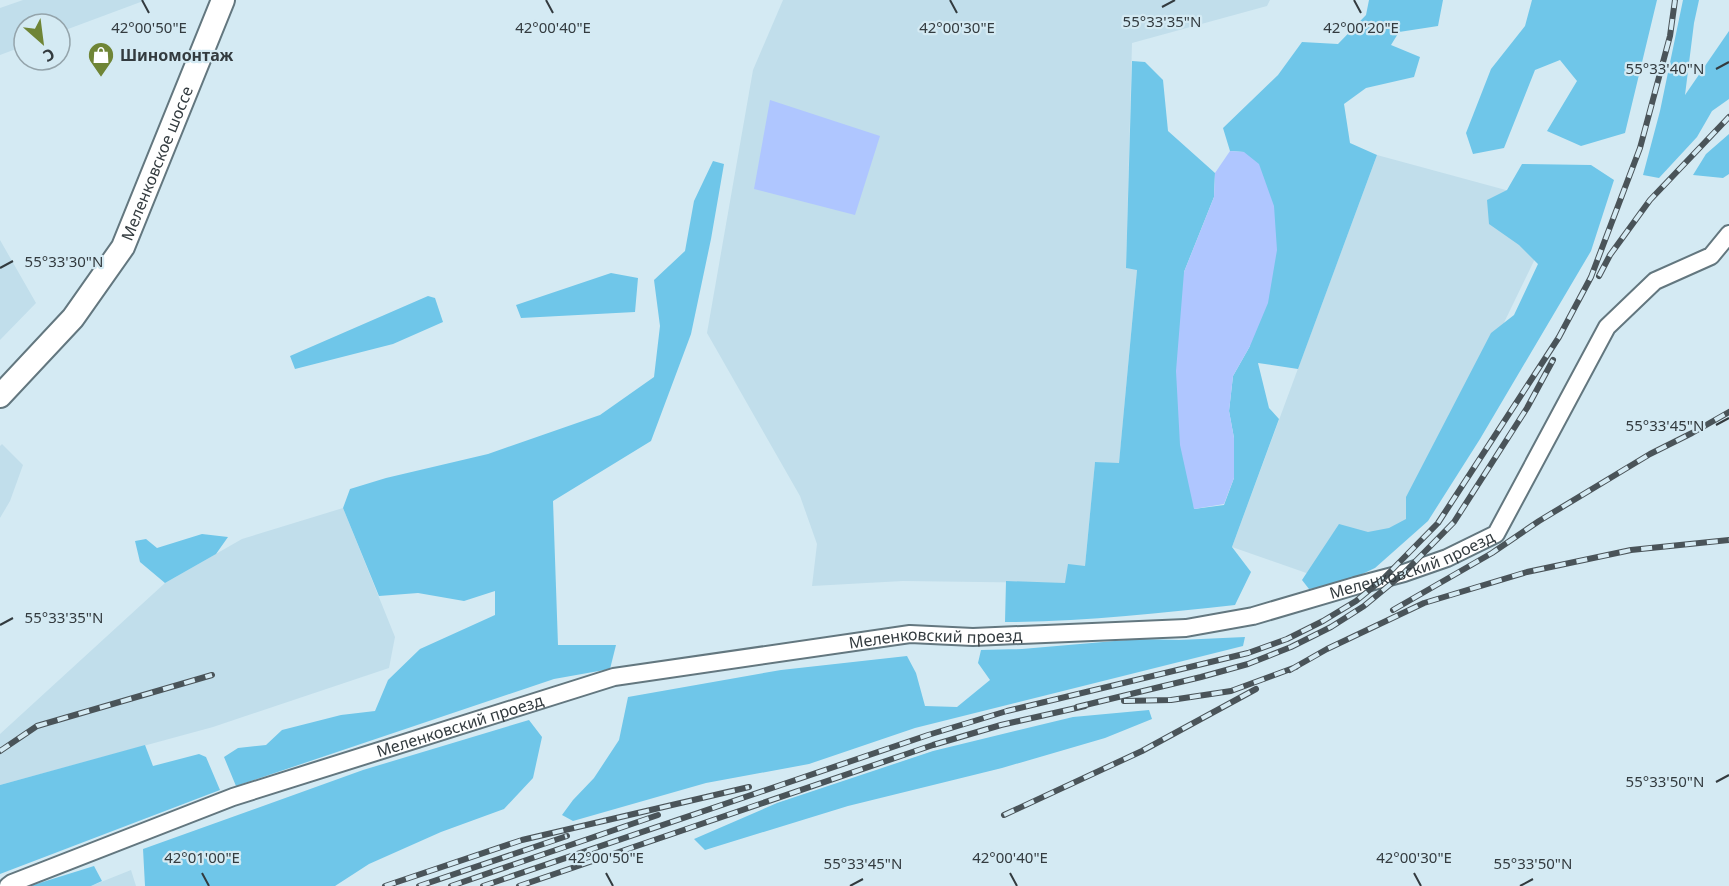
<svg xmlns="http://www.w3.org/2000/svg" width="1729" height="886" font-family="'Noto Sans',sans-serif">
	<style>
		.built { fill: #c1deeb }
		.green { fill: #6fc6e9 }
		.water { fill: #afc6ff }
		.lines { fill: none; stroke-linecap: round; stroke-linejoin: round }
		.minor-casing { stroke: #63777f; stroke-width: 20 }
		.major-casing { stroke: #63777f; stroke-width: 26 }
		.minor { stroke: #fff; stroke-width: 16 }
		.major { stroke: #fff; stroke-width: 22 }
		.rail-casing { stroke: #4a5459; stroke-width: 6 }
		.rail { stroke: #d4eaf3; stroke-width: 4; stroke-dasharray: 11; stroke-linecap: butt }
		.ticks { fill: none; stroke: #333b3f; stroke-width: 2 }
		.labels { text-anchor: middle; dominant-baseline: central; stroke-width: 4.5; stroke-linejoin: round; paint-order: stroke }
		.poi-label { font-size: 16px; font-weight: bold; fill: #333b3f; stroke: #d4eaf3; text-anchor: start }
		.street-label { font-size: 16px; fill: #333b3f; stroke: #d4eaf3 }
		.ticks-label { font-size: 15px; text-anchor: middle; fill: #333b3f; stroke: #d4eaf3; stroke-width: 4.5; stroke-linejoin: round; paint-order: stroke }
	</style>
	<rect width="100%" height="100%" fill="#d4eaf3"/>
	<path class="built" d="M 23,0 L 146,0 L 60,32 L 60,24 L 24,24 L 24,46 L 0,55 L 0,8 Z
		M 783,0 L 1270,0 L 1267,6 L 1132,43 L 1126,268 L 1137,269 L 1119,464 L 1095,462 L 1085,566 L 1066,583 L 903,581 L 812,586 L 817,544 L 800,496 L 707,333 L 753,70 Z
		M 1377,155 L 1561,205 L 1407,523 L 1332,582 L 1232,547 Z
		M 0,240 L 36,303 L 0,340 Z
		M 2,444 L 23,465 L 10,501 L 0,518 L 0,446 Z
		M 343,508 L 395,637 L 389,668 L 213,727 L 0,785 L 0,734 L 165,583 L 242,539 Z
		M 131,870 L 136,886 L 91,886 Z"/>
	<path class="green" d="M 1369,0 L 1443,0 L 1438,26 L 1399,32 L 1391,45 L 1420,57 L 1414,77 L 1366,88 L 1344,104 L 1350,143 L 1377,155 L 1298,369 L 1258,363 L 1269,408 L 1279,419 L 1232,547 L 1251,572 L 1235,605 C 1159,613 1082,622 1005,622 L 1006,581 L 1065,583 L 1068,564 L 1085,566 L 1095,462 L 1119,463 L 1137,270 L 1126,268 L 1132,61 L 1145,62 L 1163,80 L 1168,131 L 1215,173 L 1214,197 L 1184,272 L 1194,509 L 1224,505 L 1234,478 L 1234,438 L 1229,411 L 1233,376 L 1250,346 L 1244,152 L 1230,151 L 1223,128 L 1278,75 L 1302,42 L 1338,44 L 1366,15 Z
		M 1532,0 L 1657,0 L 1625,133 L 1581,146 L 1547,131 L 1577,81 L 1560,60 L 1535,70 L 1504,148 L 1473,154 L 1466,133 L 1491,69 L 1525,26 Z
		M 1683,0 L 1699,0 L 1694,23 L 1685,95 L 1729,31 L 1729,99 L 1712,111 L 1697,137 L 1659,178 L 1643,175 L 1660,111 Z
		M 1729,134 L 1729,174 L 1723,178 L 1693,175 L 1706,154 Z
		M 713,161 L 724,164 L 711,239 L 691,334 L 651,441 L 553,501 L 558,645 L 616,645 L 610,669 L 554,679 L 236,786 L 224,757 L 238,748 L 266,745 L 282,730 L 341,715 L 375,711 L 388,680 L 420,649 L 495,615 L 495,591 L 464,601 L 418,593 L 379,596 L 343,508 L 350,489 L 386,478 L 488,454 L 600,415 L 654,377 L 660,326 L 654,280 L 685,251 L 694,201 Z
		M 1522,164 L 1591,165 L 1614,180 L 1591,251 L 1480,439 L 1428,521 L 1375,568 L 1341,584 L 1309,589 L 1302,580 L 1339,524 L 1368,532 L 1389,528 L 1406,519 L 1406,497 L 1491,333 L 1514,315 L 1538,264 L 1519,245 L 1489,224 L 1487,200 L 1507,190 Z
		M 611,273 L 638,278 L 635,312 L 521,318 L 516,305 Z
		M 428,296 L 435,298 L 443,322 L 393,344 L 295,369 L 290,356 Z
		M 202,534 L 228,537 L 216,554 L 165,583 L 140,562 L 135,541 L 146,539 L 157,548 Z
		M 1245,637 L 1243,646 L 915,728 L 809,764 L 706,783 L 573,821 L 562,815 L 573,800 L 594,778 L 619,740 L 628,697 L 781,670 L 907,656 L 916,673 L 925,706 L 957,707 L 990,680 L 978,663 L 981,650 L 1022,649 L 1138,639 L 1179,640 Z
		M 1149,710 L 1152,719 L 1105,738 L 1002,768 L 848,806 L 705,850 L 694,839 L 777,803 L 933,751 L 1073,717 Z
		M 529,720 L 542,737 L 533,778 L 504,809 L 441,832 L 369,864 L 335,886 L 145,886 L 143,849 L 363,770 Z
		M 145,745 L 153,766 L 199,754 L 206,757 L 220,790 L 0,874 L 0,785 Z
		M 94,866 L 102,881 L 91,886 L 30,886 Z"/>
	<path class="water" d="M 770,100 L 880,136 L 855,215 L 754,189 Z
		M 1230,151 L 1244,152 L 1259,164 L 1274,206 L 1277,250 L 1268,303 L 1250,346 L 1233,376 L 1229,411 L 1234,438 L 1234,478 L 1224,504 L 1194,509 L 1180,445 L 1176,371 L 1184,272 L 1214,197 L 1215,173 Z"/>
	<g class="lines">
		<g class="minor-casing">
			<g id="minor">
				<path id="s1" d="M 8,886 L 12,883 L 233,797 L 614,677 L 910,634 L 973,637 L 1186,628 L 1253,616 L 1355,586 L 1404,573 L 1447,558 L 1496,534 L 1607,327 L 1655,281 L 1711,256 L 1729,234"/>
			</g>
		</g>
		<g class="major-casing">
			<g id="major">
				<path id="s2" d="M 0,396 L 73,318 L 123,247 L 223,0"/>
			</g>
		</g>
		<use href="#minor" class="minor"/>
		<use href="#major" class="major"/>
		<g class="rail-casing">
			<path id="rail" d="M 1599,276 L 1610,255 L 1650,200 L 1729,117
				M 1393,610 L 1492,553 L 1539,521 L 1650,454 L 1692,433 L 1729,412
				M 1290,670 L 1327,649 L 1424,603 L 1527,572 L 1631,550 L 1729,540
				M 1124,701 L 1171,700 L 1231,691 L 1296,667
				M 1077,707 L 1201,677 L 1248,664 L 1291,647 L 1331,627 L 1364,606 L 1404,573 L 1454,522 L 1527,408 L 1553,360
				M 0,751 L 37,726 L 212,675
				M 1004,815 L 1142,751 L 1256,689
				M 385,886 L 522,840 L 749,787
				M 419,886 L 567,836
				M 451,886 L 658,815
				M 483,886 L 928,735 L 1007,711 L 1248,653 L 1287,639 L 1323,621 L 1356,601 L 1383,579 L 1438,523 L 1559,337 L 1591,277 L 1640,148 L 1670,36 L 1675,0
				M 519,886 L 933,745 L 1001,725 L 1085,706"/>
		</g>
		<use href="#rail" class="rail"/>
	</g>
	<path class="ticks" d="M 142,0 L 149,13M 546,0 L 553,13M 950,0 L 957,13M 1354,0 L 1361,13M 1162,7 L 1175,0M 1716,69 L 1729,62M 0,268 L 13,261M 1716,425 L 1729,418M 0,625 L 13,618M 1716,782 L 1729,775M 202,873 L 209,886M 606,873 L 613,886M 1010,873 L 1017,886M 1414,873 L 1421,886M 850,886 L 863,879M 1520,886 L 1533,879"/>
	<defs>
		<g id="shop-pin" transform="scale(1.35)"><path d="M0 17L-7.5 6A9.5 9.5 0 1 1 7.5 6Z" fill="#6f8536" stroke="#d4eaf3"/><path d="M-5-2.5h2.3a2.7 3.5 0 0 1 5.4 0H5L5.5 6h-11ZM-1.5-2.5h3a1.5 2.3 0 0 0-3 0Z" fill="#fff"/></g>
	</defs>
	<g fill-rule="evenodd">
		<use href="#shop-pin" x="101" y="55"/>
	</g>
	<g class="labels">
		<g class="poi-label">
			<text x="120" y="55">Шиномонтаж</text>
		</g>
		<g class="street-label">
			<text stroke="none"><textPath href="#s2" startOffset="284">Меленковское шоссе</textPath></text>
			<text stroke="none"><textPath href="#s1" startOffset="1452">Меленковский проезд</textPath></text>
			<text stroke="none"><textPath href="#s1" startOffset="966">Меленковский проезд</textPath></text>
			<text stroke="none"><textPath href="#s1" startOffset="480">Меленковский проезд</textPath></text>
		</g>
	</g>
	<g class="ticks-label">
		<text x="1162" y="27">55°33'35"N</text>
		<text x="149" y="33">42°00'50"E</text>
		<text x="553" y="33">42°00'40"E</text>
		<text x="957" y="33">42°00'30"E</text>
		<text x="1361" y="33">42°00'20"E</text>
		<text x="1665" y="74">55°33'40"N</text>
		<text x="64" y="267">55°33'30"N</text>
		<text x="1665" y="431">55°33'45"N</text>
		<text x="64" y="623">55°33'35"N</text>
		<text x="1665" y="787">55°33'50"N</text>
		<text x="202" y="863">42°01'00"E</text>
		<text x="606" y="863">42°00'50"E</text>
		<text x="1010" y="863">42°00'40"E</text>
		<text x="1414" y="863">42°00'30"E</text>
		<text x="863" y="869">55°33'45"N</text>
		<text x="1533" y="869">55°33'50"N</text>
	</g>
	<g transform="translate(42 42) rotate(152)"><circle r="28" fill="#d4eaf3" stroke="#94a4ab" stroke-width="1.5"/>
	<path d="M0-4.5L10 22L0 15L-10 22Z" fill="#6f8536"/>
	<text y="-9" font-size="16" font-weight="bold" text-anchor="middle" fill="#333b3f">С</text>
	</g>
</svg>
